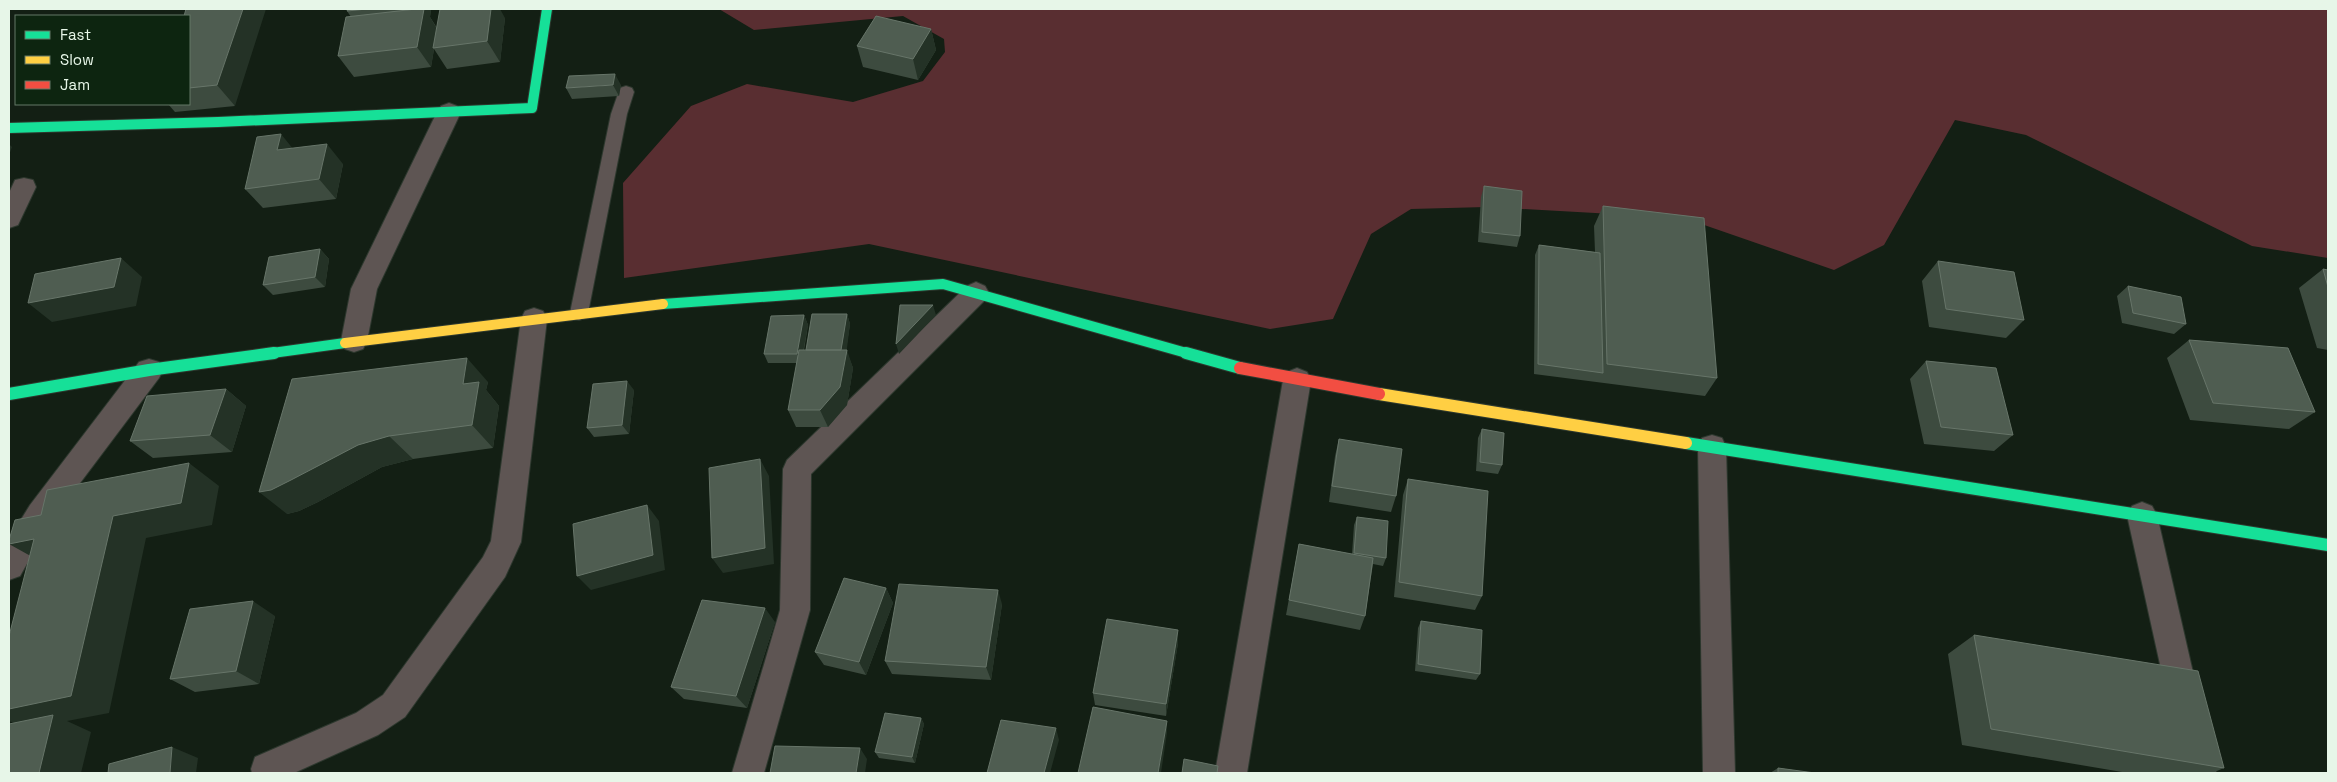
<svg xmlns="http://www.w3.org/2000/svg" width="2337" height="782" font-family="'Space Grotesk',sans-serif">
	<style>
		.green { fill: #592e31 }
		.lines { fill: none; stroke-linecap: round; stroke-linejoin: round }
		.lane-casing { stroke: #2d382e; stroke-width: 2 }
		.street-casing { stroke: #2d382e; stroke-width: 2 }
		.fast-far1-casing { stroke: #2d382e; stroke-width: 12 }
		.fast-casing { stroke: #2d382e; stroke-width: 14 }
		.slow-far1-casing { stroke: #2d382e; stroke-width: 12 }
		.slow-casing { stroke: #2d382e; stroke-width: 14 }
		.jam-casing { stroke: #2d382e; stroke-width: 14 }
		.lane { fill: #5e5553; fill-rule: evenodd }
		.street { fill: #5e5553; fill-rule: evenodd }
		.fast-far1 { stroke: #16e098; stroke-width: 10 }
		.fast { stroke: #16e098; stroke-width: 12 }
		.slow-far1 { stroke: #ffcf43; stroke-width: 10 }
		.slow { stroke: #ffcf43; stroke-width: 12 }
		.jam { stroke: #f24e42; stroke-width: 12 }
		.wall { fill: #3d4b3f }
		.shaded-wall { fill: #243226 }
		.building { fill: #4f5d51; stroke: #677569 }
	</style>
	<rect width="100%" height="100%" fill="#131f14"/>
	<path class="green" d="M 719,9 L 2328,9 L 2328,258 L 2252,246 L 2026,135 L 1955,120 L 1884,245 L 1834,270 L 1684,218 L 1486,207 L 1411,209 L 1371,234 L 1333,319 L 1270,329 L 869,244 L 624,278 L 623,183 L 691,106 L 747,84 L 853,102 L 923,81 L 945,52 L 944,39 L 903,16 L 754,30 Z"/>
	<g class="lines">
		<g class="lane-casing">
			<path id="lane" d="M 626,86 L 632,88 L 634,92 L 627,114 L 588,313 L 585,318 L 579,320 L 573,318 L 570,313 L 611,114 L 620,88 Z"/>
		</g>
		<g class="street-casing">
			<path id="street" d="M 449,103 L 457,106 L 461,112 L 377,289 L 367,341 L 363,349 L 354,352 L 345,349 L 341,341 L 351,289 L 437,112 L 441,106 Z
				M 24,178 L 33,180 L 36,187 L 18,225 L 9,228 L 9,193 L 15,180 Z
				M 976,282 L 985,286 L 989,293 L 985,300 L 811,474 L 810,610 L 764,773 L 732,773 L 780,610 L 783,469 L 787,460 L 967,286 Z
				M 534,308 L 543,311 L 547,319 L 521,542 L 505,577 L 405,717 L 378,735 L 294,773 L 252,773 L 251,769 L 255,757 L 356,713 L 383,695 L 483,557 L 491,541 L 521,319 L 525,311 Z
				M 149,359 L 159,362 L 163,370 L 159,378 L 50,523 L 20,576 L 9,580 L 9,539 L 30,505 L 139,362 Z
				M 1297,368 L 1307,372 L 1311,380 L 1247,773 L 1215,773 L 1283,380 L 1287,372 Z
				M 1712,435 L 1722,438 L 1726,447 L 1735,773 L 1703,773 L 1698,447 L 1702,438 Z
				M 2142,502 L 2152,506 L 2157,515 L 2216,773 L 2184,773 L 2127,515 L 2132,506 Z"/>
		</g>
		<g class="fast-far1-casing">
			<path id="fast-far1" d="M 9,128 L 218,122 L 532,108 L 547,9
				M 663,304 L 943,284 L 1190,354
				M 265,354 L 345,343"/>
		</g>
		<g class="fast-casing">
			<path id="fast" d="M 1186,353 L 1240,368
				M 9,394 L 149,370 L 274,353
				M 1686,443 L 2328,545"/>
		</g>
		<g class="slow-far1-casing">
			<path id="slow-far1" d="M 345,343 L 663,304"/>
		</g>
		<g class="slow-casing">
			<path id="slow" d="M 1379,394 L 1686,443"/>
		</g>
		<g class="jam-casing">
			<path id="jam" d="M 1240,368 L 1379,394"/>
		</g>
		<use href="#lane" class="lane"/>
		<use href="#street" class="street"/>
		<use href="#fast-far1" class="fast-far1"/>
		<use href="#fast" class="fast"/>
		<use href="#slow-far1" class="slow-far1"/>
		<use href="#slow" class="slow"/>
		<use href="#jam" class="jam"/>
	</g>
	<path class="wall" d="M 348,9 L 431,9 L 430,17 L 437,28 L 505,18 L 500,62 L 447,69 L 434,49 L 431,67 L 354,77 L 338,56 L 351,17 L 347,11 Z
		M 189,16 L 235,106 L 175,112 L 168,104 L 189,104 Z
		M 931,29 L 936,50 L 918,80 L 863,67 L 857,46 Z
		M 621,85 L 619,96 L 572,99 L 566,88 Z
		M 343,164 L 336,199 L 263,208 L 245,189 Z
		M 1484,186 L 1520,236 L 1517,247 L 1478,242 L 1481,197 Z
		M 1603,206 L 1717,378 L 1705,396 L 1534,374 L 1535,255 L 1539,245 L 1595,252 L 1594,226 Z
		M 320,249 L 329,259 L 325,287 L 273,295 L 263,285 Z
		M 1938,261 L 2024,320 L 2006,338 L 1929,327 L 1922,281 Z
		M 2323,269 L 2328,270 L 2328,350 L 2317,348 L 2299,288 Z
		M 2128,286 L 2186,324 L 2174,334 L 2122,323 L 2117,296 Z
		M 847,314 L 850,324 L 846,350 L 853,368 L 847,405 L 828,427 L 796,427 L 788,410 L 797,363 L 768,363 L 764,354 L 804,315 L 808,325 L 804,350 L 806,350 Z
		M 2189,340 L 2315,412 L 2289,429 L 2190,420 L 2167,358 Z
		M 1926,361 L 2013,435 L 1994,451 L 1924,444 L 1910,379 Z
		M 292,379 L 488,382 L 486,390 L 499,406 L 493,448 L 413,459 L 382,467 L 318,502 L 299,511 L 287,514 Z
		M 226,389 L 246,406 L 232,452 L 153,458 L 130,441 Z
		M 634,390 L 629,434 L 594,437 L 587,428 Z
		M 1482,429 L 1502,465 L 1498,474 L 1476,471 L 1478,438 Z
		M 1339,439 L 1396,496 L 1391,512 L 1329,502 L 1335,456 Z
		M 1408,479 L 1482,596 L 1475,610 L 1394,597 L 1403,495 Z
		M 1357,517 L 1386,558 L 1383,566 L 1373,564 L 1365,616 L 1360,630 L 1286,615 L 1299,544 L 1352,554 L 1354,525 Z
		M 886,588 L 893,603 L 866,675 L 824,665 L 815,652 Z
		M 1002,604 L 991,680 L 892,674 L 885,661 Z
		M 275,616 L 259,684 L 195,692 L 170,679 Z
		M 1421,621 L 1480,674 L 1476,680 L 1415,671 L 1418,628 Z
		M 775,622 L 747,708 L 684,699 L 671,687 Z
		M 1974,635 L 2224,768 L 2212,773 L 2128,773 L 1962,745 L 1948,654 Z
		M 1178,643 L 1166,716 L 1095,705 L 1093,693 Z
		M 921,718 L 924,724 L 915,763 L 879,758 L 875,752 Z
		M 1778,768 L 1815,773 L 1770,773 Z"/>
	<path class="shaded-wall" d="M 243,9 L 266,9 L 235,106 L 217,85 Z
		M 419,9 L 431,9 L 430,17 L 437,29 L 433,48 L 434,49 L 431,67 L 417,47 Z
		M 491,9 L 500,9 L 505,18 L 500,62 L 487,41 Z
		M 931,29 L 936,50 L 918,80 L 913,59 Z
		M 615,74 L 621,85 L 619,96 L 613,85 Z
		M 281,134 L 298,155 L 277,150 Z
		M 9,144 L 12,147 L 9,155 Z
		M 327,144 L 343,164 L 336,199 L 319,179 Z
		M 320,249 L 329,259 L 325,287 L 315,277 Z
		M 121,258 L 142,277 L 136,306 L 52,322 L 28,303 Z
		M 933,305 L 936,315 L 899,354 L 896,344 Z
		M 847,314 L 850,324 L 846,356 L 847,350 L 853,368 L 847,405 L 828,427 L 820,410 L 841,352 Z
		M 804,315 L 808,325 L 801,363 L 797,354 Z
		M 467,358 L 488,382 L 486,390 L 499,406 L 493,448 L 472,425 L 463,384 Z
		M 627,381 L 634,390 L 629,434 L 622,425 Z
		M 226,389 L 246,406 L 232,452 L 210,435 Z
		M 389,436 L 413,459 L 382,467 L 318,502 L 299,511 L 287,514 L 259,492 L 358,445 Z
		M 760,459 L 769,476 L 774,564 L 723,573 L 712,558 Z
		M 189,463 L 219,486 L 212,525 L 146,538 L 109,713 L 67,721 L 91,732 L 81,773 L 39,773 L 28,729 L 9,721 L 9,709 L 113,516 Z
		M 647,505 L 659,521 L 665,570 L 591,590 L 577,576 Z
		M 34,539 L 45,564 L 9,544 Z
		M 886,588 L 893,603 L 866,675 L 859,662 Z
		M 998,590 L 1002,604 L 991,680 L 986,667 Z
		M 253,601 L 275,616 L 259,684 L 236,671 Z
		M 765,608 L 775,622 L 747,708 L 736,696 Z
		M 1178,630 L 1178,643 L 1166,716 L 1166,704 Z
		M 921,718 L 924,724 L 915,763 L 912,757 Z
		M 1167,721 L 1167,733 L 1161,773 L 1158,773 Z
		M 1056,728 L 1059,740 L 1050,773 L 1044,773 Z
		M 172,747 L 198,758 L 196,773 L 170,773 Z
		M 860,748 L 867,759 L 865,773 L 856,773 Z"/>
	<path class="building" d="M 186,9 L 243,9 L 217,85 L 189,88 L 189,16 L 184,16 Z
		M 348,9 L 367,9 L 347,11 Z
		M 416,9 L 424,9 L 417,47 L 338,56 L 346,17 Z
		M 440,9 L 491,9 L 487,41 L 433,48 Z
		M 876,16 L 931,29 L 913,59 L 857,46 Z
		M 615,74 L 613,85 L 566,88 L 569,76 Z
		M 281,134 L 277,150 L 327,144 L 319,179 L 245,189 L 257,137 Z
		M 1484,186 L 1522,191 L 1520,236 L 1482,232 Z
		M 1603,206 L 1704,218 L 1717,378 L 1607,364 Z
		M 1539,245 L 1600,253 L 1603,373 L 1538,364 Z
		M 320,249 L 315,277 L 263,285 L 269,257 Z
		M 121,258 L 114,287 L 28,303 L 35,274 Z
		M 1938,261 L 2014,272 L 2024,320 L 1946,309 Z
		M 2323,269 L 2328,270 L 2328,287 Z
		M 2128,286 L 2181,297 L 2186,324 L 2133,313 Z
		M 900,305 L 933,305 L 896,344 Z
		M 812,314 L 847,314 L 841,350 L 806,350 Z
		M 804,315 L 797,354 L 764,354 L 771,316 Z
		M 2189,340 L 2288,348 L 2315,412 L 2213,403 Z
		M 799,350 L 847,350 L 840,387 L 820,410 L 788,410 Z
		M 467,358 L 463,384 L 479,382 L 472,425 L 389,436 L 358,445 L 291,480 L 271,490 L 259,492 L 292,379 Z
		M 1926,361 L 1996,368 L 2013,435 L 1941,427 Z
		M 627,381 L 622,425 L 587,428 L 593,384 Z
		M 226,389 L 210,435 L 130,441 L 147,396 Z
		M 1482,429 L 1504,433 L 1502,465 L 1480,462 Z
		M 1339,439 L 1402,449 L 1396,496 L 1332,486 Z
		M 760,459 L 765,548 L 712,558 L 709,468 Z
		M 189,463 L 181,503 L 113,516 L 71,696 L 9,709 L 9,636 L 34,539 L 9,544 L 9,540 L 15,520 L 41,515 L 47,490 Z
		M 1408,479 L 1488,491 L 1482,596 L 1399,582 Z
		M 647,505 L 653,555 L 577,576 L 573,524 Z
		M 1357,517 L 1388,521 L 1386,558 L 1354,553 Z
		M 1299,544 L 1373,558 L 1365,616 L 1289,600 Z
		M 844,578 L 886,588 L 859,662 L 815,652 Z
		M 899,584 L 998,590 L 986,667 L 885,661 Z
		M 702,600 L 765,608 L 736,696 L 671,687 Z
		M 253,601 L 236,671 L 170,679 L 190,609 Z
		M 1107,619 L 1178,630 L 1166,704 L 1093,693 Z
		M 1421,621 L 1482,630 L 1480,674 L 1418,664 Z
		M 1974,635 L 2198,671 L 2224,768 L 1991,729 Z
		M 1093,707 L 1167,721 L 1158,773 L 1078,773 Z
		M 885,713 L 921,718 L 912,757 L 875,752 Z
		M 53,715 L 39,773 L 9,773 L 9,724 Z
		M 1001,720 L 1056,728 L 1044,773 L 987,773 Z
		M 775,746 L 860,748 L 856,773 L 770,773 Z
		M 172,747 L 170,773 L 108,773 L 109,764 Z
		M 1184,759 L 1218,766 L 1217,773 L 1182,773 Z
		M 1778,768 L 1815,773 L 1778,773 Z"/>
	<rect width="2337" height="782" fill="none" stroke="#e7f6e8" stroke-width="20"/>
	<rect x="15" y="15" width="175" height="90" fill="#0d2510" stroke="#647966"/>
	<rect x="25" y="31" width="25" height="8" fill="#16e098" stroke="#647966"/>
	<text x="60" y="40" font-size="15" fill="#e7f6e8">Fast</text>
	<rect x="25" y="56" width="25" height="8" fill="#ffcf43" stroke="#647966"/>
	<text x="60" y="65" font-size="15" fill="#e7f6e8">Slow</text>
	<rect x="25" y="81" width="25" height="8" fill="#f24e42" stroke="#647966"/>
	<text x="60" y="90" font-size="15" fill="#e7f6e8">Jam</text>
</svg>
